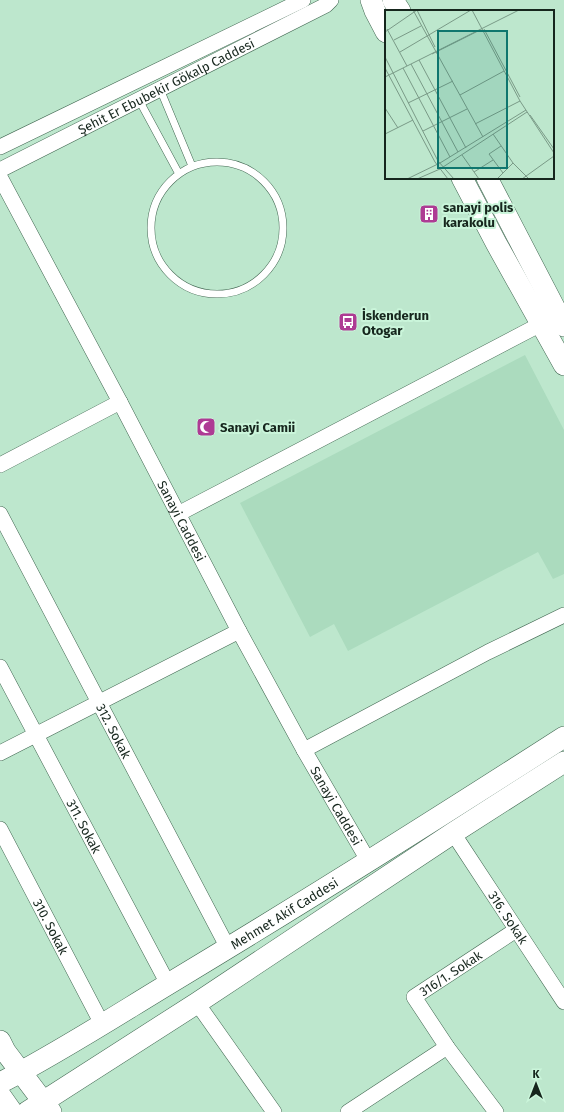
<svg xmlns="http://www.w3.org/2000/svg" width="564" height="1112" font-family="'Fira Sans',sans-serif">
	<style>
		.built { fill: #abdbbe }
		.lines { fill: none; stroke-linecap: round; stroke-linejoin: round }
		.lane-casing { stroke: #426852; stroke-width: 8 }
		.street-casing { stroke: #426852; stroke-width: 16 }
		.secondary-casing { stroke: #426852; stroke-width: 22 }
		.lane { stroke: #fff; stroke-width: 7 }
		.street { stroke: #fff; stroke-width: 15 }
		.secondary { stroke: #fff; stroke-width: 21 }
		.labels { text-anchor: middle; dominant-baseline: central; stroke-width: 4; stroke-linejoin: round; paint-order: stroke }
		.street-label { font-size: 13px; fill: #16261d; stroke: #caf5da }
		.poi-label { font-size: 13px; font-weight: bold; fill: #16261d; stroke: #caf5da; text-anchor: start }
		.inset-road { fill: none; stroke: #7a9a87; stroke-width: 1 }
		.view { fill: #0f766e; fill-opacity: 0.15; stroke: #0f766e; stroke-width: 2 }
		.inset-edge { fill: none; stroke: #16261d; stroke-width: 2 }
	</style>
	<rect width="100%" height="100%" fill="#bde7cd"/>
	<!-- built -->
	<path class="built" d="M525,355L564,430V574L553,579L538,552L348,651L334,624L310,637L240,503Z"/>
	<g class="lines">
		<!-- lane casing -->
		<g class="lane-casing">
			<path id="lane" d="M160,89L192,166
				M139,100L179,174
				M151 228a66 66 0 1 1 132 0a66 66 0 1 1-132 0Z"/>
		</g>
		<!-- street casing -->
		<g class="street-casing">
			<g id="street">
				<path d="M0,147L303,0"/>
				<path id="s1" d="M0,170L326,5L331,0"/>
				<path id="s2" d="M0,177L120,402L239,631L304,750L369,862"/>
				<path d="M0,465L120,402"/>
				<path id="s3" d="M0,514L228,948"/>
				<path d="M178,514L541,324"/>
				<path id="s4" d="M0,667L168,984"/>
				<path d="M304,750L488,652L564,615"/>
				<path d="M0,753L239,631"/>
				<path id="s5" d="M0,829L102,1024"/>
				<path id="s6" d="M453,833L564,1002"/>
				<path d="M197,1003L274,1112"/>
				<path d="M348,1112L447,1047"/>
				<path id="s7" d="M496,1112L447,1047L414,997L516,930"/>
			</g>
		</g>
		<!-- secondary casing -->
		<g class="secondary-casing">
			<g id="secondary">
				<path d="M371,0L375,11L386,32"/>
				<path d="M393,0L400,11"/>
				<path d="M462,178L496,243L564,365"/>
				<path d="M487,178L564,326"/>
				<path d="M0,1041L5,1051L51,1112"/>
				<path id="s8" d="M0,1083C60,1052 117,1015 175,980C306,901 435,820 564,737"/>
				<path d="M0,1095L12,1112"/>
				<path d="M27,1112L197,1003L453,833L564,762"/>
			</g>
		</g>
		<!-- lane -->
		<use href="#lane" class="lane"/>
		<!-- street -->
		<use href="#street" class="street"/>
		<!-- secondary -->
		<use href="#secondary" class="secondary"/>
	</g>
	<!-- icons -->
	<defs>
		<g id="building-square" transform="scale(1)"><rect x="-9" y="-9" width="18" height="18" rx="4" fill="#ae3b94" stroke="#caf5da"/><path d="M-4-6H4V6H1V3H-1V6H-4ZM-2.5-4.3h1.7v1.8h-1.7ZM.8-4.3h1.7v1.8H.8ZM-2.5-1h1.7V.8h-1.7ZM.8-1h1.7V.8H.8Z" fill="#fff"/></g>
		<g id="bus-square" transform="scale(1)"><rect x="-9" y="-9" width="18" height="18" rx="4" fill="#ae3b94" stroke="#caf5da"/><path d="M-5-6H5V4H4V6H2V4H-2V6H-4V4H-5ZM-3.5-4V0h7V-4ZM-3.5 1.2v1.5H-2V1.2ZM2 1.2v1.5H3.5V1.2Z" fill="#fff"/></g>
		<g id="mosque-square" transform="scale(1)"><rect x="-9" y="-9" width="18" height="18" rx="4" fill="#ae3b94" stroke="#caf5da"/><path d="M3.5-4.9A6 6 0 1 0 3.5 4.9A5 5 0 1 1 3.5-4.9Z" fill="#fff"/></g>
	</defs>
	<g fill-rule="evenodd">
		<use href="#building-square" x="429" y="214"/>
		<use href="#bus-square" x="348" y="322"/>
		<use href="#mosque-square" x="206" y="427"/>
	</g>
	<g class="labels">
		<!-- street labels -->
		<g class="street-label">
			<text stroke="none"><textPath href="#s1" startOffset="186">Şehit Er Ebubekir Gökalp Caddesi</textPath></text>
			<text stroke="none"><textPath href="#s2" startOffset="389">Sanayi Caddesi</textPath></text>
			<text stroke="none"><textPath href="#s3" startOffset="245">312. Sokak</textPath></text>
			<text stroke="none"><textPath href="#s2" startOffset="713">Sanayi Caddesi</textPath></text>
			<text stroke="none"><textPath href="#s4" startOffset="180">311. Sokak</textPath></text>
			<text stroke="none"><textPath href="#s8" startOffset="331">Mehmet Akif Caddesi</textPath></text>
			<text stroke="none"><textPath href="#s6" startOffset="101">316. Sokak</textPath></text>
			<text stroke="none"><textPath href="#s5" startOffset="110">310. Sokak</textPath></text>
			<text stroke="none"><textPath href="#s7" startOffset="185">316/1. Sokak</textPath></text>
		</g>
		<!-- poi labels -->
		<g class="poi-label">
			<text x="443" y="207">sanayi polis<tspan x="443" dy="15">karakolu</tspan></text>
			<text x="362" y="315">İskenderun<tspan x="362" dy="15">Otogar</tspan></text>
			<text x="220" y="427">Sanayi Camii</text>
		</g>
	</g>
	<!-- overview -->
	<g transform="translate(385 10)">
		<rect width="169" height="169" fill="#bde7cd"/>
		<path class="inset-road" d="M28,0L98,127M32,0L50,37M87,0L135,91L169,143M2,19L22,56M99,19L135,87M0,22L32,0M9,30L36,16M15,42L86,0M47,44L95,20M0,47L53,151L69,169M34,50L81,138M26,54L73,142M0,58L50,152L63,169M18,58L65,147M0,67L134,0M75,85L119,61M23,93L68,71M0,98L13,118M145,105L169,139M90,114L135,91M38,121L82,99M0,124L28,110M108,124L128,153L144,169M116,136L104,144L118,163M77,145L94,169M89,162L108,150M22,169L55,153L141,100M32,169L55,159L142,102M112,169L128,153M137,169L169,146"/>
		<path class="view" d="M53,21H122V158H53Z"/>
		<rect width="169" height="169" class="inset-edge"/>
	</g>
	<!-- north arrow -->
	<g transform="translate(536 1084)" stroke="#caf5da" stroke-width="3" paint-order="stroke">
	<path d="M0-3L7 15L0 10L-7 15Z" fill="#16261d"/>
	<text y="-6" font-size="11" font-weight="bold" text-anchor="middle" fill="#16261d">K</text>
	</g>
</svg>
